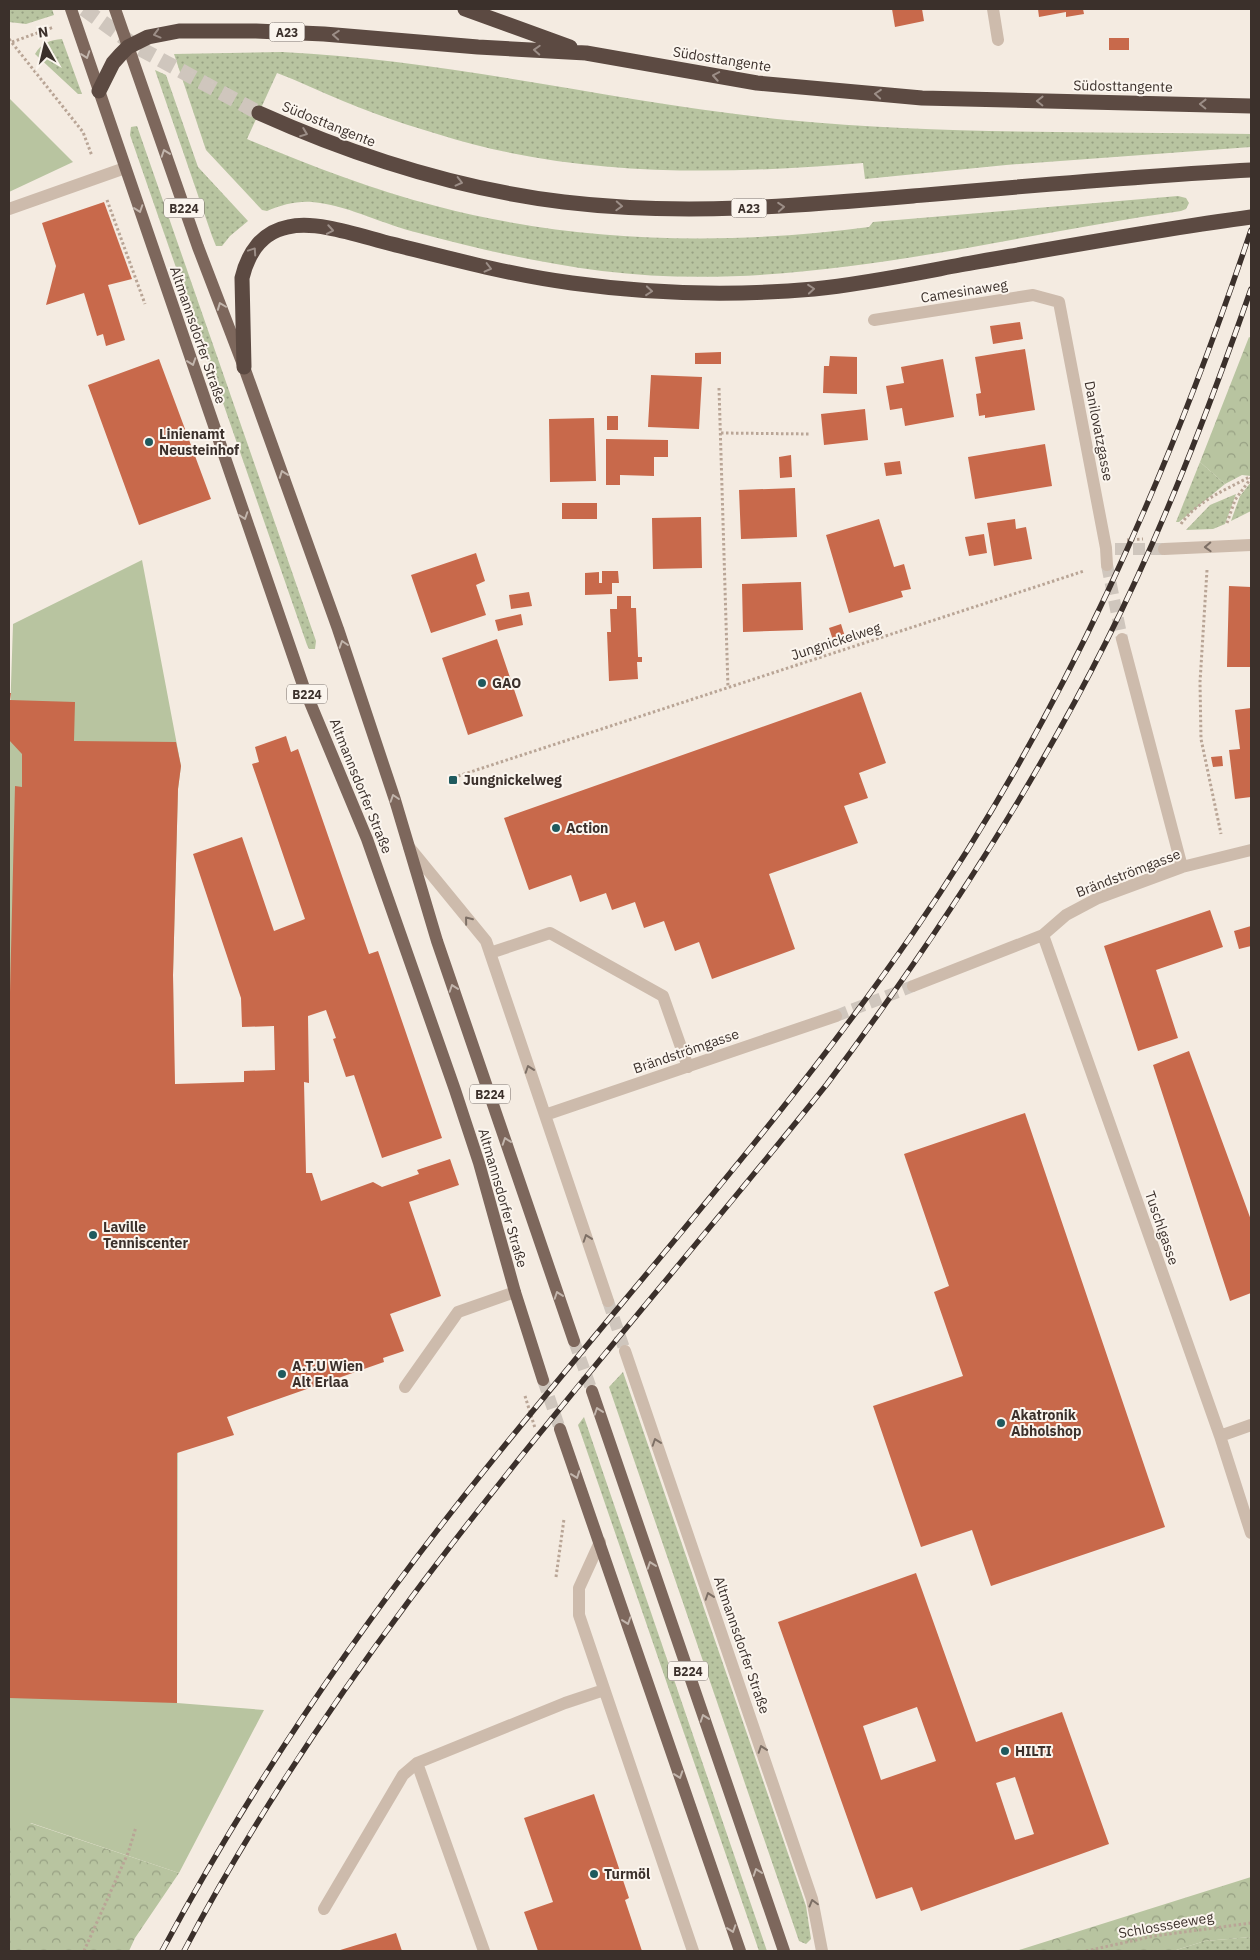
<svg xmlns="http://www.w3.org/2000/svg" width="1260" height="1960" font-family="'IBM Plex Sans',sans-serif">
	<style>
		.grass { fill: url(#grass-dots) }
		.forest { fill: url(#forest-crowns) }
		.green { fill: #b8c4a0 }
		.building { fill: #c8694b; fill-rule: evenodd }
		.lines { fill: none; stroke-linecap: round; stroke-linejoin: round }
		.minor-tunnel { stroke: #cfc6bd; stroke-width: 12; stroke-dasharray: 12 6; stroke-linecap: butt }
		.major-tunnel { stroke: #cfc6bd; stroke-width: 12; stroke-dasharray: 12 6; stroke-linecap: butt }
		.highway-tunnel { stroke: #cfc6bd; stroke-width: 15; stroke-dasharray: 15 8; stroke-linecap: butt }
		.path { stroke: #b9a596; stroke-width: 3; stroke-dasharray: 2.5 2.5; stroke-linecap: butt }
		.minor { stroke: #cdbbac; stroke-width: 12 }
		.major { stroke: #7d675c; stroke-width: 12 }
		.highway { stroke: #5c4a42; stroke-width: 15 }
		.rail-casing { stroke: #3b302b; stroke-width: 5.5 }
		.rail { stroke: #fbf5ee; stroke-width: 4; stroke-dasharray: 11; stroke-linecap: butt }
		.oneway { stroke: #9c8e87 }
		.oneway2 { stroke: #c2b5ac }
		.oneway3 { stroke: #7d6f65 }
		.poi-dot { fill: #1f5a5e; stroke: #fbf5ee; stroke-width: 2 }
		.labels { text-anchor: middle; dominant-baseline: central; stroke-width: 4; stroke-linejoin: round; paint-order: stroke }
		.shield { fill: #fbf5ee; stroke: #756b66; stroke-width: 1 }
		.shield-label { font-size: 12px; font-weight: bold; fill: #3b302b }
		.street-label { font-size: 14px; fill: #3b302b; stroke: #fbf5ee }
		.poi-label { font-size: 14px; font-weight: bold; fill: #3b302b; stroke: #fbf5ee; text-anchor: start }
	</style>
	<defs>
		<pattern id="grass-dots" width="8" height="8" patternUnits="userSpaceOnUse" patternTransform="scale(1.25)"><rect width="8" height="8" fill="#b8c4a0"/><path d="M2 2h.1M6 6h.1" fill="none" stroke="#97a083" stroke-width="1.8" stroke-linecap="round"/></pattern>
		<pattern id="forest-crowns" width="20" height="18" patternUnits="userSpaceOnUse" patternTransform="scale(1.25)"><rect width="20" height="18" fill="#b8c4a0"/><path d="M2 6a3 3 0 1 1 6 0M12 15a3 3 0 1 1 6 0" fill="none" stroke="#97a083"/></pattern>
	</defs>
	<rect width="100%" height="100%" fill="#f4ebe1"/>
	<!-- grass -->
	<path class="grass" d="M9,9H52L54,15L26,24L9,22Z
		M62,39L82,94H78L35,54C41,43 50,40 62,39Z
		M282,52C452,60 618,103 787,120C941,135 1096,131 1251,134V147L1006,165L865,179L863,163C733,174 599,177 472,144C428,132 384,118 343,101C321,92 299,81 277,73L247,139C309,165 371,189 436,206C576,243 726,246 869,227L873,222L1178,196L1186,198L1189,203L1186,209L1181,211C990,238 797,295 602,271C537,263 474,248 411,231C378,222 346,205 312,202C296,201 281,205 267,211L262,210L206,150L174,54Z
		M155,70L166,75L198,167L248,221L230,236L222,246H216L212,236Z
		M137,126L316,641L315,649H309L307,645L130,135L131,127Z
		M1200,462L1225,484L1179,522H1176Z
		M1251,482V511L1231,521L1240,496Z
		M1236,494L1225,524L1213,529L1186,530L1210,505Z
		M623,1372L806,1906L811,1939L806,1944L799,1941L609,1387Z
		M584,1417L767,1951H759L578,1425Z
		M1251,1937V1951H1173L1205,1941Z"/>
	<!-- forest -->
	<path class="forest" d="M1249,337L1251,338V476L1242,475L1225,484L1200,462Z
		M9,1823H30L179,1873L135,1938L129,1951H9Z
		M1251,1877V1937L1205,1941L1173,1951H1016Z"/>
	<!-- green -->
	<path class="green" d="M9,98L73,162L9,192Z
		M142,560L181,766L178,789L173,975L178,1386L177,1703L264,1710L179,1873L31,1823H9V747L13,624Z"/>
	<!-- building -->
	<path class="building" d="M892,9H922L924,21L895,27Z
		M1038,9H1083L1084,14L1066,17V12L1039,17Z
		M1109,38H1129V50H1109Z
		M104,202L132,279L108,285L125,340L106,346L103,334L97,336L84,293L46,305L56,266L42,223Z
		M1020,322L1023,339L993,344L990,326Z
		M1025,349L1035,410L985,418V415L979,416L976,394L981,393L975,357Z
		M721,352V364H695V353Z
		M830,356L857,357V394L823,393L824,366H829Z
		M159,359L211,499L139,525L88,385Z
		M943,359L954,417L905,426L902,408L890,410L886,386L904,383L901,367Z
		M651,375L702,377L699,429L648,427Z
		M865,409L868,440L824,445L821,414Z
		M607,416H618V430H607Z
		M594,418L596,481L550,482L549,419Z
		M606,439L668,440V457H654V476L620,475V485H606Z
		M1045,444L1052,486L975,499L968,457Z
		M791,455L792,477L780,478L779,457Z
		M900,461L902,474L886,476L884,463Z
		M795,488L797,537L741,539L739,490Z
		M562,503H597V519H562Z
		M701,517L702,568L653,569L652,518Z
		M879,519L894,567L904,564L911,589L901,591L903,597L849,613L826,535Z
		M1015,519L1016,529L1026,527L1032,559L994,566L987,523Z
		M984,534L987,553L969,556L965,537Z
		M476,553L485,581L476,585L486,615L431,633L411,575Z
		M602,571H618L619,583H612V594L585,595V573L599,572V583H602Z
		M801,582L803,630L743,632L742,584Z
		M1229,586L1251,587V667H1227Z
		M529,592L532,606L511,609L509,595Z
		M617,596H631V608H636L638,657H642V662H637L638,679L609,681L607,632H611L610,609H617Z
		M521,614L523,625L498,631L495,620Z
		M841,624L846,640L834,643L829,628Z
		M497,639L523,716L468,735L442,658Z
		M861,692L886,763L859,773L868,798L844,806L858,843L769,874L795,949L712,979L699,942L675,951L664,921L644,928L635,902L612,910L606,893L580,902L571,875L529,890L504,818Z
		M9,693H11L10,700L75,702L74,741L176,742L181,766L178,789L173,975L175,1084L244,1082V1071L275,1070L274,1026L242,1027L241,998L193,854L242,837L274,931L305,919L252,764L259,762L255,747L286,736L291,752L298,749L369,954L378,951L442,1138L382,1158L354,1075L346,1077L333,1039L336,1038L326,1010L308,1016L309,1083L304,1082L306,1173H312L321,1201L373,1182L382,1187L419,1174L417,1170L450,1159L459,1185L409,1202L441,1296L390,1314L404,1351L383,1358L384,1362L227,1417L234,1435L177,1453V1703L9,1698V1034L15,786L22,787V754L9,740Z
		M1251,708V797L1235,799L1229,750L1240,749L1235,710Z
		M1222,756L1223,766L1213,767L1211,757Z
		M1210,910L1223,947L1156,970L1178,1038L1138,1051L1104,946Z
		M1251,926V946L1239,949L1234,931Z
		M1189,1051L1251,1220V1293L1230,1301L1153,1065Z
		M1025,1113L1165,1527L991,1586L972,1530L921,1547L873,1406L963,1376L934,1292L949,1286L904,1154Z
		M916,1573L976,1742L1062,1712L1109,1844L921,1911L912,1887L876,1899L778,1622ZM917,1707L936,1761L881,1780L863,1726ZM1015,1777L1034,1834L1015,1840L996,1783Z
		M594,1794L629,1898L625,1900L642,1951H538L524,1912L553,1902L524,1818Z
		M396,1933L402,1951H337Z"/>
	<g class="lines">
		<!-- minor-tunnel -->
		<path class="minor-tunnel" d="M1115,549H1164
			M1107,565L1122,639
			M836,1016L913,986
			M608,1301L625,1351"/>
		<!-- major-tunnel -->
		<path class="major-tunnel" d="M574,1341L592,1391
			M543,1380L560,1429"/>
		<!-- highway-tunnel -->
		<path class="highway-tunnel" d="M84,9L137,47L259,113"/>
		<!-- path -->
		<path class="path" d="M9,39L83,132L92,156
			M12,42L54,27
			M107,200L145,304
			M719,388L728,688
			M721,433L811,434
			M1227,523L1235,500L1251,478
			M1181,524C1198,500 1226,490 1251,476
			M1127,540L1143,539
			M1207,570L1200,682L1201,739L1221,834
			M458,776L1084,571
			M525,1396L535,1428
			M556,1577L564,1519
			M84,1951L128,1853L136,1827
			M1086,1951L1154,1936L1251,1923"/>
		<!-- minor -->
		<path class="minor" d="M993,9L998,40
			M9,209L125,168
			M874,320L1033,295L1059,302L1106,548L1107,565
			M1164,549L1251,545
			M1122,639L1182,867
			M409,847L486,941L608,1301
			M1043,935L1220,1436L1251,1533
			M490,953L550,933L663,996L688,1067
			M913,986L1043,935L1066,915L1098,898L1182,867L1251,850
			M545,1115L836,1016
			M625,1351L812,1899L822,1951
			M405,1387L458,1312L515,1292
			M1220,1436L1251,1425
			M600,1542L579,1588V1615L693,1951
			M417,1763L484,1951
			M324,1909L403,1775L417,1763L565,1703L604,1690"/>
		<!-- major -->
		<path class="major" d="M71,9L304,688L367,839L455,1090L479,1163L515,1292L543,1380
			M115,9L198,247L244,367L338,629L395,800L437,941L574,1341
			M592,1391L784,1951
			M560,1429L740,1951"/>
		<!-- highway -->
		<path class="highway" d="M465,9L570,47
			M99,91L113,63L121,54L128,47L148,37L179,31H256L324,34L478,47L586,53L757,83L922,98L1251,106
			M259,113C357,157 458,189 564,202C681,216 797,206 913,196C1026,186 1138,176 1251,170
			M244,367L242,278C248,253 262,232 288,227C318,220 363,237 392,244C452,259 511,275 572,283C652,294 734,296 814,289C863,284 912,274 960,265C1057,248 1154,230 1251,217"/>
		<!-- rail casing -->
		<g class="rail-casing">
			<path id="rail" d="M162,1951C247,1793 346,1646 457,1505C608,1313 774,1134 913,933C1062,717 1168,478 1251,230
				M184,1951C352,1631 602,1365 827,1084C932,944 1027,799 1106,642C1163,529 1209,409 1251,289"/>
		</g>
		<!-- rail -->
		<use href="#rail" class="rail"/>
	</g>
	<!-- one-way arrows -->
	<defs><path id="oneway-chevron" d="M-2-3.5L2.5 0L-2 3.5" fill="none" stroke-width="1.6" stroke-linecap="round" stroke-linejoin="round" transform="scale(1.25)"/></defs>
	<g class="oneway">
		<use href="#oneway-chevron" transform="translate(157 34) rotate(165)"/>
		<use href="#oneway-chevron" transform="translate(336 35) rotate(-176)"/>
		<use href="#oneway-chevron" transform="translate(537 50) rotate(-177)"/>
		<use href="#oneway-chevron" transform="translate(716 76) rotate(-170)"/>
		<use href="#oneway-chevron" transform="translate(878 94) rotate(-175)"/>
		<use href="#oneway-chevron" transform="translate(1040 101) rotate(-179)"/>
		<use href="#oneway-chevron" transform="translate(1203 104) rotate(-179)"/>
		<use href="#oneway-chevron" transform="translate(304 133) rotate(21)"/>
		<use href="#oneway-chevron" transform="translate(459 182) rotate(14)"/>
		<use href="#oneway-chevron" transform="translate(619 206) rotate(3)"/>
		<use href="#oneway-chevron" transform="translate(781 207) rotate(-4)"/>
		<use href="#oneway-chevron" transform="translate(330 230) rotate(10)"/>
		<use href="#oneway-chevron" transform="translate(253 251) rotate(-56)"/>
		<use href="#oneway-chevron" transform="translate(488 268) rotate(14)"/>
		<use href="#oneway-chevron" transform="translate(811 289) rotate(-5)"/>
		<use href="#oneway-chevron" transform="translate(649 291) rotate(5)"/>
	</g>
	<g class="oneway2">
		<use href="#oneway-chevron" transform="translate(86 55) rotate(71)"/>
		<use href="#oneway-chevron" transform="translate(165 153) rotate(-109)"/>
		<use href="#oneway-chevron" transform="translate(139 209) rotate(71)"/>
		<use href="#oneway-chevron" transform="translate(221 306) rotate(-111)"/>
		<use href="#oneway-chevron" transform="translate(192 362) rotate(71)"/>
		<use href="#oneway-chevron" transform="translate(283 474) rotate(-110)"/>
		<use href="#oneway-chevron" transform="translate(244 516) rotate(71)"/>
		<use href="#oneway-chevron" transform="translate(343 644) rotate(-108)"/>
		<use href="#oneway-chevron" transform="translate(394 798) rotate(-108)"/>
		<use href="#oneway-chevron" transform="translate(453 988) rotate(-109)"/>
		<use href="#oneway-chevron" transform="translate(506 1141) rotate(-109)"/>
		<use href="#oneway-chevron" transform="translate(558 1295) rotate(-109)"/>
		<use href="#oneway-chevron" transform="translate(598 1411) rotate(-109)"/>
		<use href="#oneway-chevron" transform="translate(576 1475) rotate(70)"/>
		<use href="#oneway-chevron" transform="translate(651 1565) rotate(-109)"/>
		<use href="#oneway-chevron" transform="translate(627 1621) rotate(71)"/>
		<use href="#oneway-chevron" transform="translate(704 1718) rotate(-109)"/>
		<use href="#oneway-chevron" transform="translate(679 1775) rotate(71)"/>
		<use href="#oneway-chevron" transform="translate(757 1872) rotate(-109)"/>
		<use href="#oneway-chevron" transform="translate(732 1929) rotate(71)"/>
	</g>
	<g class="oneway3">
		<use href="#oneway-chevron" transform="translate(1208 547) rotate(178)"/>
		<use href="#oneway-chevron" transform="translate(468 920) rotate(-129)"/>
		<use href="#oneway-chevron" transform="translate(529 1069) rotate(-109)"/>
		<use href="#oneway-chevron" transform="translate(587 1238) rotate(-109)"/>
		<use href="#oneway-chevron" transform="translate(656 1442) rotate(-109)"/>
		<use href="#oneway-chevron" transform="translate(709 1596) rotate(-109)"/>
		<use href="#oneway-chevron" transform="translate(762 1749) rotate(-109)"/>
		<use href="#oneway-chevron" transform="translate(813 1903) rotate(-105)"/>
	</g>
	<!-- markers -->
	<g class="poi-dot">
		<circle cx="149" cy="442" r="5"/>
		<circle cx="482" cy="683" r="5"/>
		<rect x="448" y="775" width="10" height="10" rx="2.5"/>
		<circle cx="556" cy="828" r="5"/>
		<circle cx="93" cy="1235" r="5"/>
		<circle cx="282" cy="1374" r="5"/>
		<circle cx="1001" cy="1423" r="5"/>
		<circle cx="1005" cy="1751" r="5"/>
		<circle cx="594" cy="1874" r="5"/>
	</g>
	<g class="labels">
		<!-- shield labels -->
		<g class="shield">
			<rect x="269.5" y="22.5" width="35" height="19" rx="4"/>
			<rect x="164" y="198.5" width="40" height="19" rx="4"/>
			<rect x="731.5" y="198.5" width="35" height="19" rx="4"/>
			<rect x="287" y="684.5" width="40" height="19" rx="4"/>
			<rect x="470" y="1084.5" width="40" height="19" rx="4"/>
			<rect x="668" y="1661.5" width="40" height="19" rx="4"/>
		</g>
		<g class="shield-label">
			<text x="287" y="32">A23</text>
			<text x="184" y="208">B224</text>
			<text x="749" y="208">A23</text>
			<text x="307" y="694">B224</text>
			<text x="490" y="1094">B224</text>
			<text x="688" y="1671">B224</text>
		</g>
		<!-- street labels -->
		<g class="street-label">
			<text transform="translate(722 59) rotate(9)">Südosttangente</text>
			<text transform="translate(1123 86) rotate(1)">Südosttangente</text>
			<text transform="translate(329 124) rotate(22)">Südosttangente</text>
			<text transform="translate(964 291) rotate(-9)">Camesinaweg</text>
			<text transform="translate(198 335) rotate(71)">Altmannsdorfer Straße</text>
			<text transform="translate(1099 431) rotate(79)">Danilovatzgasse</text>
			<text transform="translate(836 641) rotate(-18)">Jungnickelweg</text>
			<text transform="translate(361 786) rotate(68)">Altmannsdorfer Straße</text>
			<text transform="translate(1128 873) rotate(-21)">Brändströmgasse</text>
			<text transform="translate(686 1051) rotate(-19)">Brändströmgasse</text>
			<text transform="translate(503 1198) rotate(74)">Altmannsdorfer Straße</text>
			<text transform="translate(1162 1228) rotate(71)">Tuschlgasse</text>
			<text transform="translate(742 1645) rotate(71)">Altmannsdorfer Straße</text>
			<text transform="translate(1166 1925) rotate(-10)">Schlossseeweg</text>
		</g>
		<!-- poi labels -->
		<g class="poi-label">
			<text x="159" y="434">Linienamt<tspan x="159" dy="16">Neusteinhof</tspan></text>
			<text x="492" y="683">GAO</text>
			<text x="463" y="780">Jungnickelweg</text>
			<text x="566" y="828">Action</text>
			<text x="103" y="1227">Laville<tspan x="103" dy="16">Tenniscenter</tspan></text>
			<text x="292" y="1366">A.T.U Wien<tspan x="292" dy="16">Alt Erlaa</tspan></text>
			<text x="1011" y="1415">Akatronik<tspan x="1011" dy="16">Abholshop</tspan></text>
			<text x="1015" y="1751">HILTI</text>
			<text x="604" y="1874">Turmöl</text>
		</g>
	</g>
	<!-- border -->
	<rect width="1260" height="1960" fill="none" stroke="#3b302b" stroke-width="20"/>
	<!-- north arrow -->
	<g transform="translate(45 45) rotate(352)" stroke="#fbf5ee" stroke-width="4" paint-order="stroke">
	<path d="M0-4L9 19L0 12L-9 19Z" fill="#3b302b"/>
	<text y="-8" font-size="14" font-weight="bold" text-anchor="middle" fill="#3b302b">N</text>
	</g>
</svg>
